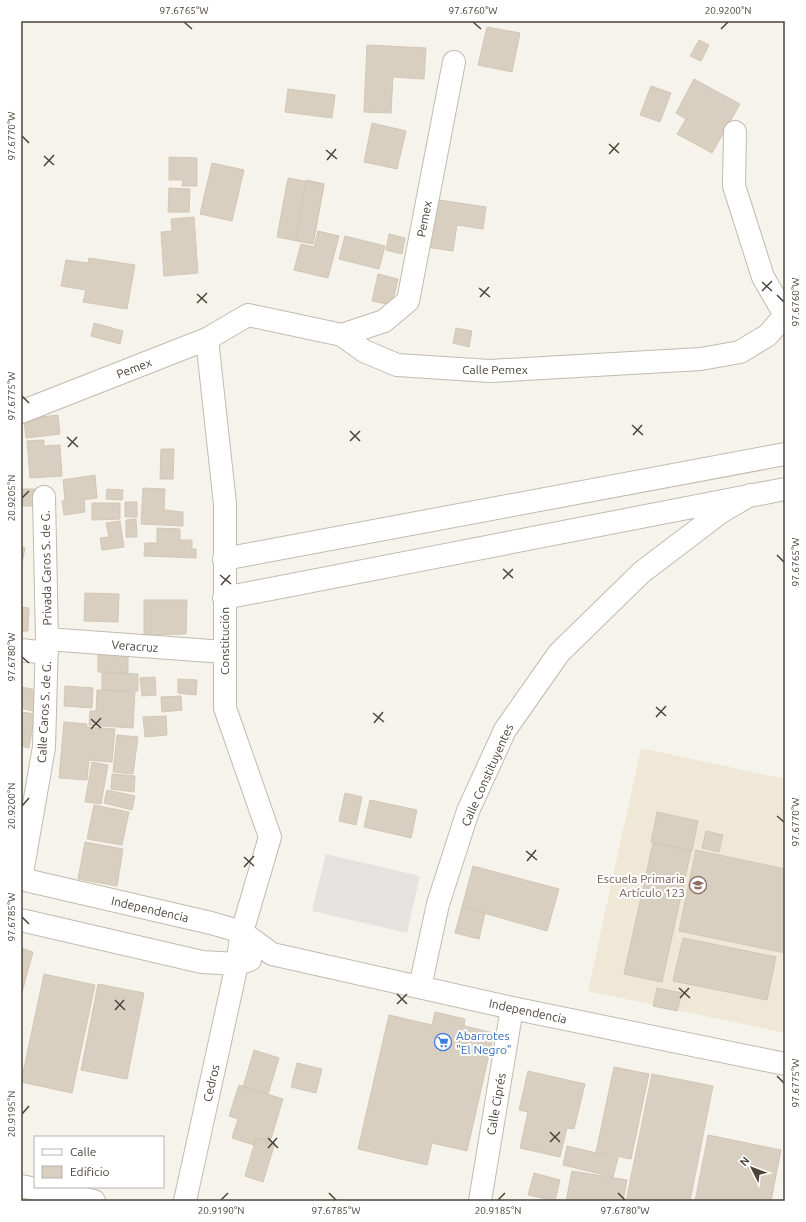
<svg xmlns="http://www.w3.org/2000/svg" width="806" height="1222" font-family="Ubuntu,sans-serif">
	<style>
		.education { fill: #efe8d6 }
		.parking { fill: #e5e3e0 }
		.building { fill: #d8cfc1; stroke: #d3c7b4 }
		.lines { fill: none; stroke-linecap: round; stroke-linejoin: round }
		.minor-casing { stroke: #c2bbae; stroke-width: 24 }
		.minor { stroke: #fff; stroke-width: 22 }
		.ticks { fill: none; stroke: #4b4439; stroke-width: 1.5 }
		.labels { text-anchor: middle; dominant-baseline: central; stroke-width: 4; stroke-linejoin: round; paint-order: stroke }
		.street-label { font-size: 12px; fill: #4b4439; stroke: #fff }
		.education-label { font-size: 12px; fill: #785e54; stroke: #fff; text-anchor: end }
		.shop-label { font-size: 12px; fill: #366cbe; stroke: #fff; text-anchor: start }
		.neatline { fill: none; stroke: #4b4439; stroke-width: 1.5 }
		.ticks-label { font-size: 10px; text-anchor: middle; fill: #4b4439 }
	</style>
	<rect width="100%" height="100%" fill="#f6f3ec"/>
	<!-- education -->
	<path class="education" d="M641,748L785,779V1033L588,991Z"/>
	<!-- parking -->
	<path class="parking" d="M326,854L420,876L407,933L312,911Z"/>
	<!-- building -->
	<path class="building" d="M487,27L520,33L512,72L478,65Z
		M699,40L709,45L701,61L690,56Z
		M367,45L426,48L424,79L393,77L391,113L364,112Z
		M694,79L740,104L712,153L677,134L686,119L676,113Z
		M651,86L671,93L660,122L640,115Z
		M288,89L335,95L332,118L285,112Z
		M372,123L406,131L397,169L364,162Z
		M169,157L197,158V186H182L183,180H169Z
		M212,163L244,170L232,221L200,214Z
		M288,178L324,185L313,244L277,237Z
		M306,180L324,184L313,243L296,240Z
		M169,188L190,189L189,212H168Z
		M432,199L486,207L483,229L457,225L453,251L425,247Z
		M194,217L198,273L164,276L161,232L172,231L171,219Z
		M318,231L339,236L328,278L294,270L301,244L314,247Z
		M389,234L405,238L402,254L386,250Z
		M345,236L385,246L379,269L339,259Z
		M89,258L135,265L127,309L83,302L86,290L61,286L66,260L88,263Z
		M378,274L398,279L392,305L372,301Z
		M94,323L123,331L120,344L91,336Z
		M456,328L472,331L469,347L453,343Z
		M58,415L60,434L26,438L24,419Z
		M44,440V446L60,445L62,476L30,478L27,441Z
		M161,449H174L173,479H160Z
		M95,475L97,498L84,500L85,512L64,515L62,501H65L63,480Z
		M143,488L165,489L164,510L183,512V526L141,524Z
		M21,489H35V506H21Z
		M107,489L123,490L122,500L106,499Z
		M125,502H137V517H125Z
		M92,503H120V519L92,520Z
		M136,519L137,537H126V520Z
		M120,521L124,547L102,550L100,538L109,537L106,523Z
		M157,528L180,529V540H192V549H196V558L144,556L145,543H157Z
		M21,547L25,548L21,568Z
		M85,593L119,594L118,622L84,621Z
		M144,600H187L186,634L144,635Z
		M21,607L29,608L28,631H21Z
		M98,653H128V673L98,672Z
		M102,673L138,674V691L102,690Z
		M155,677L156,695L142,696L140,678Z
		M178,679L197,680L196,695L178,693Z
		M65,686L93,688L92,708L64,706Z
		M21,687L37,690L33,711L21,708Z
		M97,690L135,692L133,728L89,725L90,711H96Z
		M181,696L182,710L162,712L161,697Z
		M21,712L35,714L29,748L21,746Z
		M166,716L167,735L145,737L143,717Z
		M64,722L87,724L86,727L115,729L112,762L89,760L87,780L59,778Z
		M117,735L138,737L133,774L113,772Z
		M92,762L108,765L101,804L85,802Z
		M112,774L135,776L134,792L111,789Z
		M107,790L135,796L132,810L104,803Z
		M345,793L362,797L356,825L339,821Z
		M370,800L417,810L411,838L364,827Z
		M94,805L129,812L122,845L87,839Z
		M657,812L698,821L692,851L651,842Z
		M706,831L723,835L719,852L702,848Z
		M85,842L123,849L117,886L78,879Z
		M653,843L691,851L662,982L624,974Z
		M696,850L785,869V953L679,931Z
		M473,866L559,889L547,931L462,907Z
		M462,907L485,913L479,939L455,933Z
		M683,938L776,957L767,1000L673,981Z
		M21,948L33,952L21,996Z
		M44,974L95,985L72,1093L21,1082Z
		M98,984L144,993L127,1079L81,1070Z
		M657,988L682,993L677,1011L653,1006Z
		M435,1012L465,1019L464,1026L494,1033L467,1151L432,1143L427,1165L358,1149L389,1015L432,1025Z
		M254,1050L279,1058L268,1094L243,1087Z
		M297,1063L322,1069L316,1093L291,1087Z
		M614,1067L649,1074L631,1159L596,1152Z
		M528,1071L585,1084L574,1129L567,1128L560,1157L520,1148L528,1112L519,1110Z
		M652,1074L713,1086L690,1201H626Z
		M239,1085L283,1099L270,1142L256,1138L254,1145L232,1138L238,1119L229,1116Z
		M708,1135L781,1150L771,1201H695Z
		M256,1138L275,1143L263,1182L245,1176Z
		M567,1146L618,1158L613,1177L563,1165Z
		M572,1171L627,1180L623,1201H566Z
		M534,1173L560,1180L555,1201L528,1195Z"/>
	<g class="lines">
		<!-- minor casing -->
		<g class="minor-casing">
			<path id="minor" d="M735,132L734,186L763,277L785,315
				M342,335L384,321L408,301L454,62
				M21,412L207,339L248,315L342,335L364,351L397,365L490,371L701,359L740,352L768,335L785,315
				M224,559L785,454
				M224,598L785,489
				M47,639L224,652
				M21,650L47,653
				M21,879L211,923L242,932L272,954L512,1008L785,1064
				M21,879L44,747L47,639L44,497
				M21,920L202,962L237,964L250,960
				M420,987L438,904L468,811L505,730L559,653L642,572L721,512L750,495
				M21,1186L94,1201
				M185,1201L237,964L242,932L270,837L225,708V504L207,339
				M480,1201L512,1008"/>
		</g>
		<!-- minor -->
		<use href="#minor" class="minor"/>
	</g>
	<!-- ticks -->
	<path class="ticks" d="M184,22L192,29M473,22L481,29M721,29L728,22M22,136L29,143M609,144L619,153M326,150L337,159M609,154L619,143M44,156L54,165M327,160L336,149M44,166L54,155M762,282L772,291M479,288L490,297M762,291L772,281M197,294L207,303M777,295L784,302M480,297L489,287M197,303L207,293M22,396L29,403M632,425L643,435M350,431L360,441M633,435L642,425M67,437L78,447M350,441L360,431M68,447L77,437M22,498L29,491M777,555L784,562M503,569L513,578M220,575L231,584M503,579L513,569M221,585L230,575M22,657L29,663M656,707L666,716M373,713L384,722M656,717L666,706M91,719L101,728M374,723L383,712M91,729L101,718M22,806L29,798M777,816L784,822M526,851L537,860M244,857L254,866M527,861L536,850M244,867L254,856M22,917L29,924M679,988L690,998M397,994L407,1004M680,998L689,988M115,1000L125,1010M397,1004L407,994M115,1010L124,1000M777,1076L784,1083M22,1114L29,1106M550,1132L560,1142M268,1138L278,1148M550,1142L560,1132M268,1148L277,1138M329,1193L336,1200M618,1193L625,1200M221,1200L228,1193M498,1200L505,1193"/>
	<!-- icons -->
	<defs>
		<g id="school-ring" transform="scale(0.9)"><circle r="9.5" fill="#fff" stroke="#8d6e63" stroke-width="1.5"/><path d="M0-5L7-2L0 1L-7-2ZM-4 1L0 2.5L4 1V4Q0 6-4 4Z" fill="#8d6e63"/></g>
		<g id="supermarket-ring" transform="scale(0.9)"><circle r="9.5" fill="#fff" stroke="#3f7fe0" stroke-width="1.5"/><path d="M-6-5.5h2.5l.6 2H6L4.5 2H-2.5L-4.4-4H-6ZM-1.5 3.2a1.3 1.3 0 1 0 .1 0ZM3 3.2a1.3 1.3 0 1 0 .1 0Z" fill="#3f7fe0"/></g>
	</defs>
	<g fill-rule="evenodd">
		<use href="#school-ring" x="698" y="885"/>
		<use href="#supermarket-ring" x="443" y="1042"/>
	</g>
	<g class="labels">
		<!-- street labels -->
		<g class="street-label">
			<text transform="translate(424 219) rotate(-79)">Pemex</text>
			<text transform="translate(134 368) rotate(-21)">Pemex</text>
			<text x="495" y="369">Calle Pemex</text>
			<text transform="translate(46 568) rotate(-91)">Privada Caros S. de G.</text>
			<text transform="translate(224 641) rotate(-90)">Constitución</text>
			<text transform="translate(135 646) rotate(4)">Veracruz</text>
			<text transform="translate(44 712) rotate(-87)">Calle Caros S. de G.</text>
			<text transform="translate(487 775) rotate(-66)">Calle Constituyentes</text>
			<text transform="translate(150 909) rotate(13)">Independencia</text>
			<text transform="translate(528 1011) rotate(12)">Independencia</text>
			<text transform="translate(211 1083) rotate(-77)">Cedros</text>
			<text transform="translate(496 1104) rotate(-80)">Calle Ciprés</text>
		</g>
		<!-- education labels -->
		<g class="education-label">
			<text x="685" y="878">Escuela Primaria<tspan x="685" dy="14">Artículo 123</tspan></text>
		</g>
		<!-- shop labels -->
		<g class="shop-label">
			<text x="456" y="1035">Abarrotes<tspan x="456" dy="14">"El Negro"</tspan></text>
		</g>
	</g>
	<!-- border -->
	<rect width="806" height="1222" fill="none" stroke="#ffffff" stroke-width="44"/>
	<!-- legend -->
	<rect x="34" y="1136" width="130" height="52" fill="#ffffff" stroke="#b7b4b0"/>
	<rect x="42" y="1149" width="20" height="6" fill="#ffffff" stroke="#b7b4b0"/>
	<text x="70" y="1156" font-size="12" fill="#4b4439">Calle</text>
	<rect x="42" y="1166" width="20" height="12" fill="#d8cfc1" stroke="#b7b4b0"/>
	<text x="70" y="1176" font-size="12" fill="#4b4439">Edificio</text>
	<!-- north arrow -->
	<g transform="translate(752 1168) rotate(312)" stroke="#ffffff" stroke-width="3" paint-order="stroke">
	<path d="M0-3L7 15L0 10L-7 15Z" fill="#4b4439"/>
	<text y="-6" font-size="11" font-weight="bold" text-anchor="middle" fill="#4b4439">N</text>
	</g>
	<rect x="22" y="22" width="762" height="1178" class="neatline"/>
	<g class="ticks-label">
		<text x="184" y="14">97.6765°W</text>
		<text x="473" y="14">97.6760°W</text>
		<text x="728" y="14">20.9200°N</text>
		<text transform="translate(11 136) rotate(-90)" y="4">97.6770°W</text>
		<text transform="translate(795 302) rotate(-90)" y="4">97.6760°W</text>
		<text transform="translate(11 396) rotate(-90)" y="4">97.6775°W</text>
		<text transform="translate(11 498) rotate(-90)" y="4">20.9205°N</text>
		<text transform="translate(795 562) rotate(-90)" y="4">97.6765°W</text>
		<text transform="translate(11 657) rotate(-90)" y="4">97.6780°W</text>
		<text transform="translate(11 806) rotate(-90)" y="4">20.9200°N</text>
		<text transform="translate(795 822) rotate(-90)" y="4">97.6770°W</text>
		<text transform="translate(11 917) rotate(-90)" y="4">97.6785°W</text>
		<text transform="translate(795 1083) rotate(-90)" y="4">97.6775°W</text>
		<text transform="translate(11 1114) rotate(-90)" y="4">20.9195°N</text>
		<text x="221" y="1214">20.9190°N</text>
		<text x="336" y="1214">97.6785°W</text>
		<text x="498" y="1214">20.9185°N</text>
		<text x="625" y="1214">97.6780°W</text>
	</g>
</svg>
